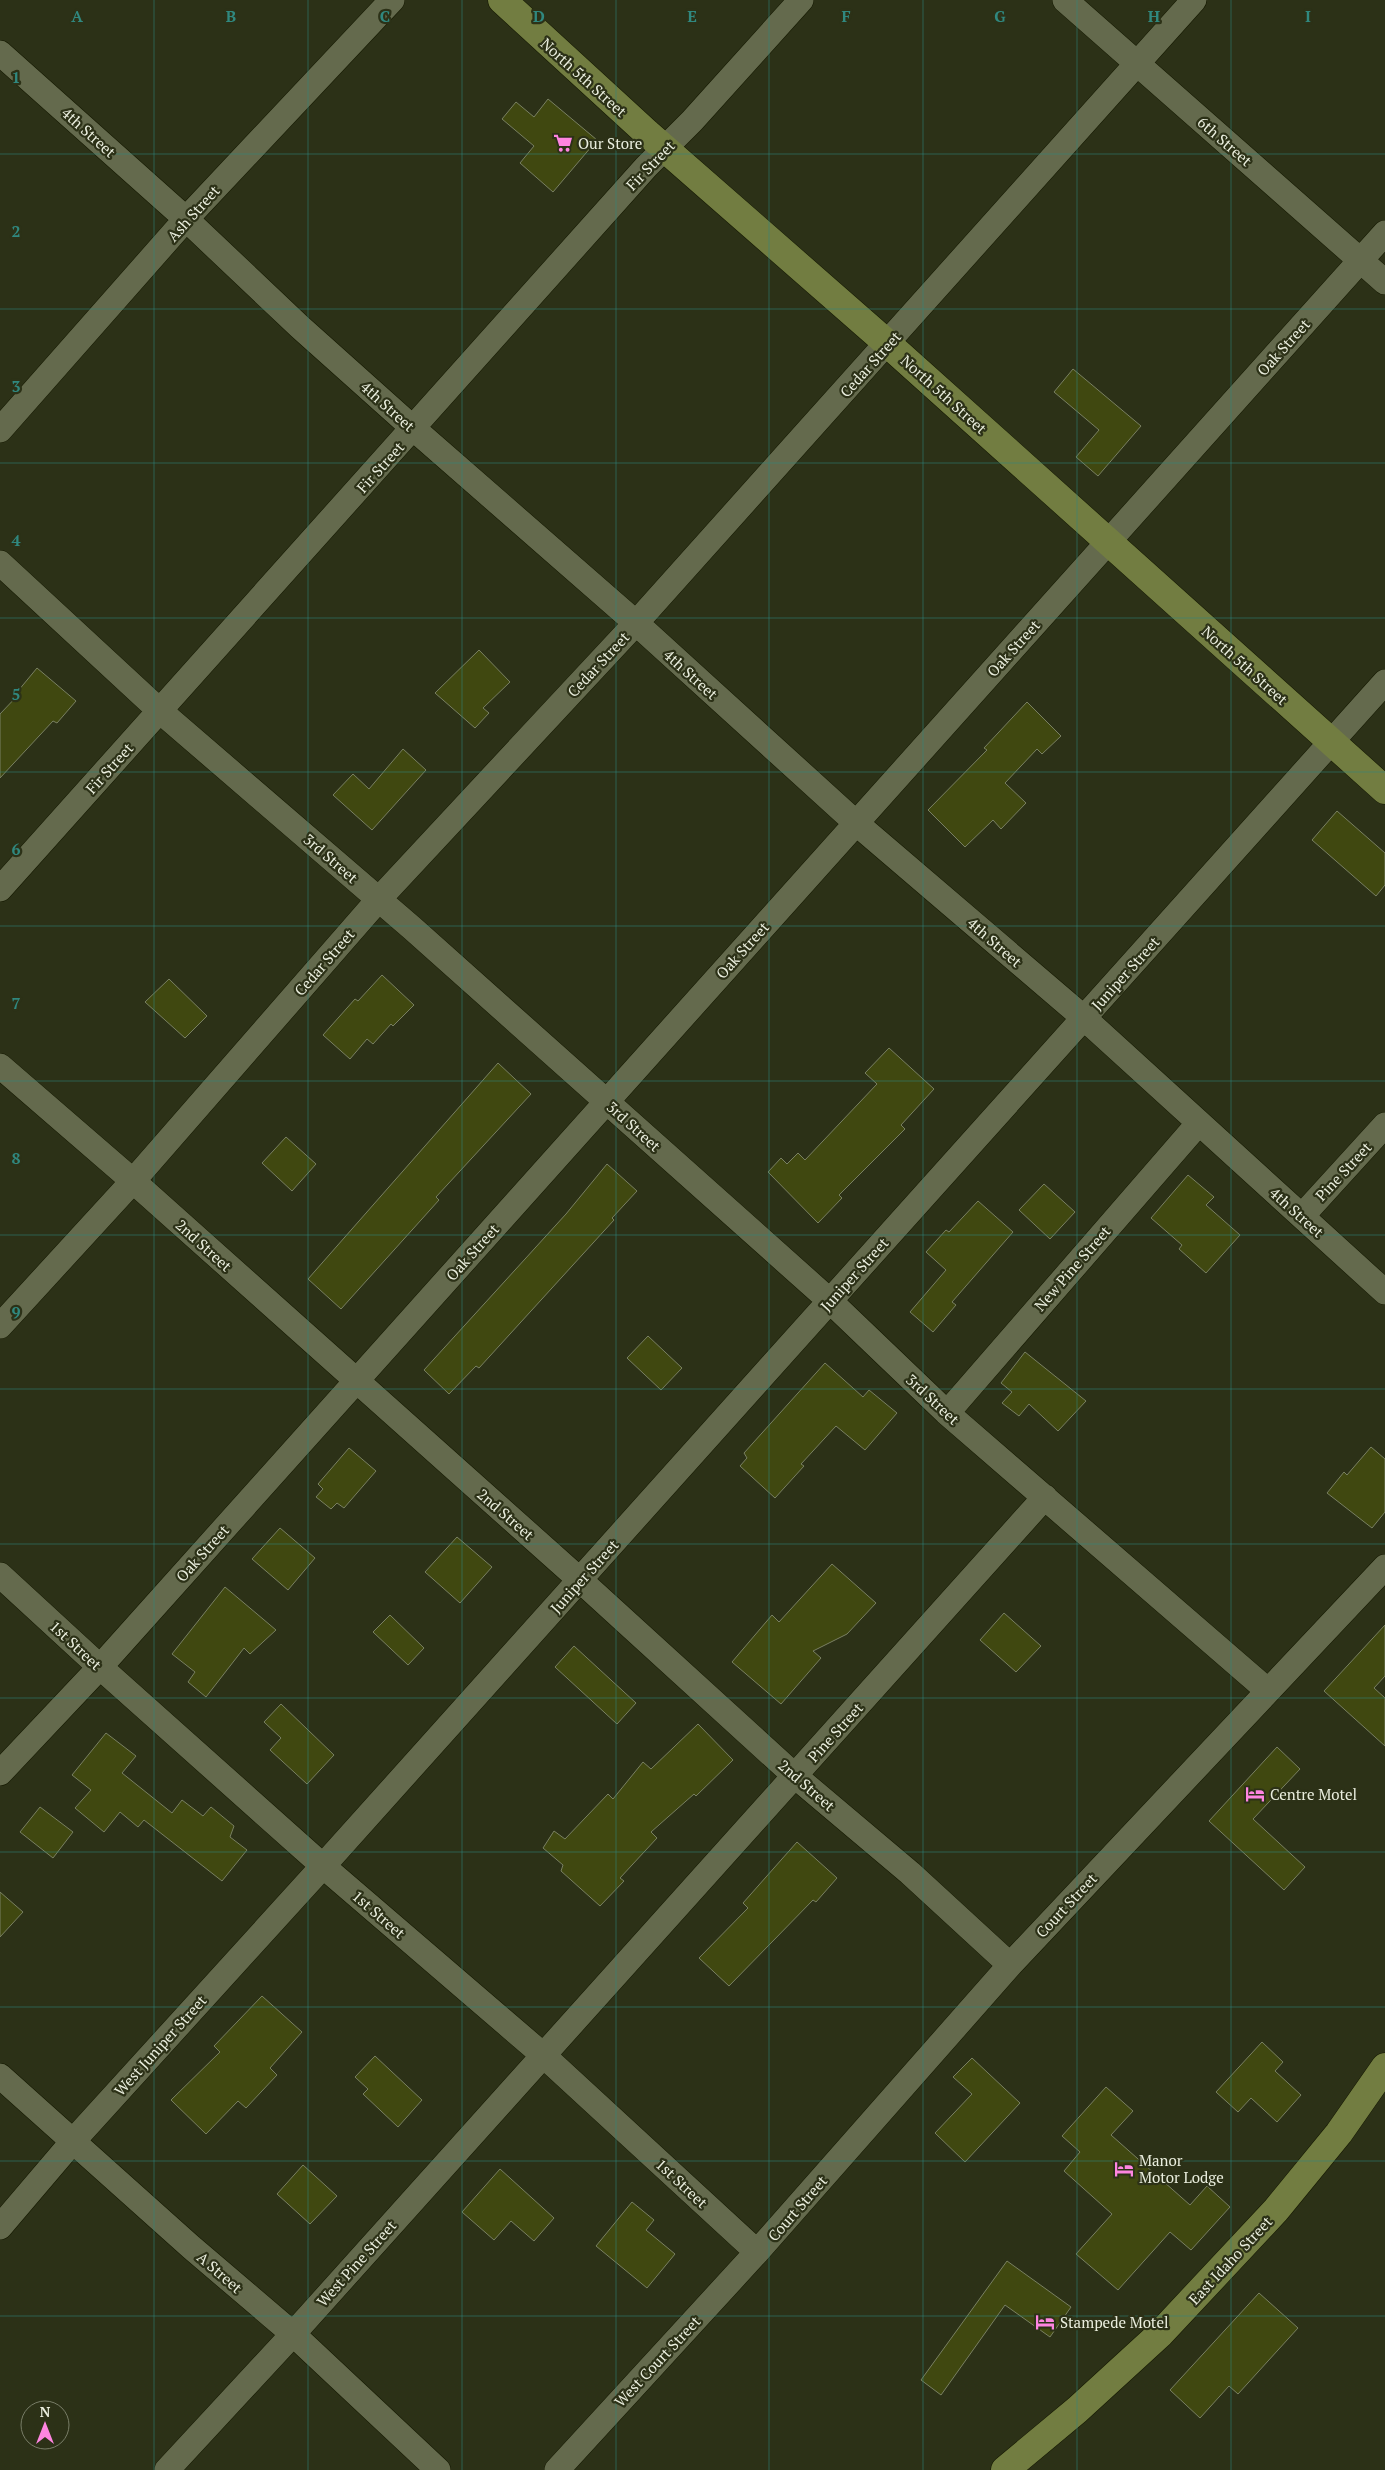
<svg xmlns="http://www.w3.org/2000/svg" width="1385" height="2470" font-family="'PT Serif',serif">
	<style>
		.building { fill: #404810; stroke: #798062 }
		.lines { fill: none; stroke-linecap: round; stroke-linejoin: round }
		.minor-casing { stroke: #151901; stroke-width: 26 }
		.major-casing { stroke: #151901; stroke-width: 29 }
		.minor { stroke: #646a4d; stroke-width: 25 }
		.major { stroke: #727d41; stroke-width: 28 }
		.grid { fill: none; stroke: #30887f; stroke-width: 1; stroke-opacity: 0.55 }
		.labels { text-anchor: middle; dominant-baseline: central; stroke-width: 4.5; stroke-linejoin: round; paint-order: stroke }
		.street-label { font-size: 15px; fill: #eaeede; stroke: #2c3117 }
		.poi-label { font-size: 15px; fill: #eaeede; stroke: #2c3117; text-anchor: start }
		.grid-label { font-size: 16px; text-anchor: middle; font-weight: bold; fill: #30887f; stroke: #2c3117; stroke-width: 4.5; stroke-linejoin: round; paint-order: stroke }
	</style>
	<rect width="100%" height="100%" fill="#2c3117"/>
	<!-- building -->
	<path class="building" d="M548,99L597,140L553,192L520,163L534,146L502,119L516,102L534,117Z
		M1073,369L1141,426L1098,476L1076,457L1099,430L1054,392Z
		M479,650L510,682L483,708L489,713L475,728L435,693Z
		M37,668L76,701L57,723L53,721L0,778V714L20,693L18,691Z
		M1027,702L1061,736L1042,754L1037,749L1005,783L1026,803L1001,829L993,820L965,847L928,810L987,750L984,748Z
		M403,749L426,770L372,830L333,795L353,774L369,789Z
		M1337,811L1385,853V885L1376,896L1312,840Z
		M382,975L414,1005L393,1026L391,1024L373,1044L367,1039L350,1059L323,1035L355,999L358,1001Z
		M169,979L207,1016L185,1038L145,1002Z
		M889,1048L934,1089L901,1125L905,1129L839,1195L842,1198L818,1223L768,1172L781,1158L787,1164L798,1153L805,1160L877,1084L865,1073Z
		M498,1063L531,1094L436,1197L439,1200L341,1309L308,1279Z
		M286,1137L316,1164L292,1191L262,1163Z
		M607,1164L637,1191L612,1218L614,1220L479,1368L476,1366L449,1394L424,1370L566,1214Z
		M1188,1175L1214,1197L1206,1205L1240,1235L1206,1273L1179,1249L1182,1245L1151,1218Z
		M1044,1184L1075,1212L1050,1239L1019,1210Z
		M978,1201L1013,1232L952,1302L956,1305L933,1332L910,1312L946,1270L926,1252L946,1230L949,1232Z
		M648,1336L682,1368L661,1390L627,1358Z
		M1025,1352L1086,1401L1058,1431L1029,1404L1019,1416L1002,1403L1012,1392L1001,1383Z
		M825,1363L863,1397L869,1390L897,1413L865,1450L836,1426L801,1464L804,1466L775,1498L740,1466L747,1458L744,1453Z
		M1371,1447L1385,1459V1512L1372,1528L1327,1493L1344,1472L1347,1475Z
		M349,1448L376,1471L344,1508L337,1503L331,1509L316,1497L323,1489L318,1484Z
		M280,1528L315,1558L288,1590L252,1559Z
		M457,1537L492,1567L460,1603L425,1572Z
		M832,1564L876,1603L847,1634L813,1651L821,1658L781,1704L732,1662L772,1615L779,1622Z
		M225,1587L276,1630L250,1654L244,1648L206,1697L188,1682L195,1672L172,1654Z
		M1004,1613L1041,1646L1016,1672L980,1640Z
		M390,1615L424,1648L408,1665L373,1632Z
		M1385,1625V1676L1374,1688L1385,1698V1746L1324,1691Z
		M574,1646L636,1703L617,1724L555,1667Z
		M281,1704L334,1755L307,1784L270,1750L281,1738L264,1722Z
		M698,1724L733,1760L696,1796L694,1794L651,1832L657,1838L620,1878L624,1881L600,1906L561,1871L563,1865L543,1848L554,1831L565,1839L608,1794L613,1799L643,1762L651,1769Z
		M106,1733L136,1756L122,1773L172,1813L182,1800L203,1816L211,1807L234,1826L230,1837L247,1850L222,1881L144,1820L138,1827L120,1812L104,1832L75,1808L91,1790L72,1775Z
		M1277,1747L1300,1769L1253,1819L1305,1867L1284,1890L1209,1821Z
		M40,1807L73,1832L53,1858L20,1832Z
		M797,1842L837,1878L816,1902L813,1900L729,1986L699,1958L748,1908L743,1903Z
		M0,1892L23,1912L0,1937Z
		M262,1996L302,2032L270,2068L277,2075L246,2108L238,2101L206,2134L171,2100L220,2052L214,2046Z
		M1262,2042L1283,2062L1275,2071L1301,2095L1277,2122L1251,2098L1238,2112L1216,2092Z
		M375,2056L422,2100L398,2127L363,2094L368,2089L355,2077Z
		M972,2058L1020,2103L965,2162L935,2133L972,2094L953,2077Z
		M1106,2087L1133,2111L1111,2135L1190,2205L1207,2186L1230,2207L1191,2250L1170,2232L1118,2290L1076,2254L1112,2214L1064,2171L1080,2152L1062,2136Z
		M303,2165L337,2196L310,2224L277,2194Z
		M500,2169L554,2218L534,2241L511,2221L494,2240L462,2212Z
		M632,2202L654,2220L646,2230L675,2254L647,2288L596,2246Z
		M1007,2261L1071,2307L1050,2337L1005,2305L941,2395L921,2380Z
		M1259,2293L1298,2328L1238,2394L1229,2386L1200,2418L1170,2390Z"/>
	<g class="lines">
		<!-- minor casing -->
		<g class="minor-casing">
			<path id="minor" d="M1065,0L1385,282
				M0,53L186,219L300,327L414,429L636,623L856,823L1084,1018L1385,1292
				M0,430L186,219L392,0
				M0,563L160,711L412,928L830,1301L947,1413L1267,1690
				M0,889L646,167L692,121L801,0
				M0,1066L133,1181L580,1580L795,1776L910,1873L1010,1965
				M1302,1216L1385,1125
				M0,1326L133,1181L379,899L636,623L1194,0
				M947,1413L1198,1124
				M0,1575L100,1667L323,1866L543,2055L757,2252
				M0,1773L100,1667L1385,233
				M0,2076L191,2247L293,2334L438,2470
				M0,2227L74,2140L323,1866L1385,682
				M167,2470L293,2334L1045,1497
				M557,2470L757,2252L1010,1965L1385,1567"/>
		</g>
		<!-- major casing -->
		<g class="major-casing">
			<path id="major" d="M502,0L647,133L888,344L1385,790
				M1005,2470L1077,2410L1160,2334L1276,2210L1339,2133L1385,2067"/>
		</g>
		<!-- minor -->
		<use href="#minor" class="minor"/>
		<!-- major -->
		<use href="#major" class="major"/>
	</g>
	<!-- grid -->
	<path class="grid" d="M154,0V2470M308,0V2470M462,0V2470M616,0V2470M769,0V2470M923,0V2470M1077,0V2470M1231,0V2470M0,154H1385M0,309H1385M0,463H1385M0,618H1385M0,772H1385M0,926H1385M0,1081H1385M0,1235H1385M0,1389H1385M0,1544H1385M0,1698H1385M0,1852H1385M0,2007H1385M0,2161H1385M0,2316H1385"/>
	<!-- icons -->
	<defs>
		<g id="supermarket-bare" transform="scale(1.5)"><path d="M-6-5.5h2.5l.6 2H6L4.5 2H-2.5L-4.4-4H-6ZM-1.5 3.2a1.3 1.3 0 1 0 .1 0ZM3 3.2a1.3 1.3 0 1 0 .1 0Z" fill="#fe85e0" stroke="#2c3117" stroke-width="2.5" paint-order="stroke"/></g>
		<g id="hotel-bare" transform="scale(1.5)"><path d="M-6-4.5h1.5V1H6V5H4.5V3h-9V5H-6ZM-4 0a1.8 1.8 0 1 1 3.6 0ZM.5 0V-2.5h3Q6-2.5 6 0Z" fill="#fe85e0" stroke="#2c3117" stroke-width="2.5" paint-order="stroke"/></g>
	</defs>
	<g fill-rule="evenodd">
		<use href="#supermarket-bare" x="563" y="143"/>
		<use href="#hotel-bare" x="1255" y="1794"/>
		<use href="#hotel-bare" x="1124" y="2169"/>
		<use href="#hotel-bare" x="1045" y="2322"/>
	</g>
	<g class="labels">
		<!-- street labels -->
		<g class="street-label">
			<text transform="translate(584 77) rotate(42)">North 5th Street</text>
			<text transform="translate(89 132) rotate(42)">4th Street</text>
			<text transform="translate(1225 141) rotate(41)">6th Street</text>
			<text transform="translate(650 165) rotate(-46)">Fir Street</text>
			<text transform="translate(193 213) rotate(-48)">Ash Street</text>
			<text transform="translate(1283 347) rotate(-48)">Oak Street</text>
			<text transform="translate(870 364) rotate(-48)">Cedar Street</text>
			<text transform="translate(944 394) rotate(42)">North 5th Street</text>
			<text transform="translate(388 406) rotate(42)">4th Street</text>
			<text transform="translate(380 467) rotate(-48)">Fir Street</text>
			<text transform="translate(1013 648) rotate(-48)">Oak Street</text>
			<text transform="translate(598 664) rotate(-47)">Cedar Street</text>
			<text transform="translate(1245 665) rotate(42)">North 5th Street</text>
			<text transform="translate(691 674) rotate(42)">4th Street</text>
			<text transform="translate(109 768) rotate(-48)">Fir Street</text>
			<text transform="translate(331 858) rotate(41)">3rd Street</text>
			<text transform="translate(995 942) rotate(41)">4th Street</text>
			<text transform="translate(742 950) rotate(-48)">Oak Street</text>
			<text transform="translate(324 962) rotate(-49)">Cedar Street</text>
			<text transform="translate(1125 973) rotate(-48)">Juniper Street</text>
			<text transform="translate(634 1126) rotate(42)">3rd Street</text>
			<text transform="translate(1343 1171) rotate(-47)">Pine Street</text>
			<text transform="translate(1297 1212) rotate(42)">4th Street</text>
			<text transform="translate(204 1245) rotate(42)">2nd Street</text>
			<text transform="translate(472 1252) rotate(-48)">Oak Street</text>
			<text transform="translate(1072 1268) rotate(-49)">New Pine Street</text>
			<text transform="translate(854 1274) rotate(-48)">Juniper Street</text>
			<text transform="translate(933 1399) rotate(43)">3rd Street</text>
			<text transform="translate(506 1514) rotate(41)">2nd Street</text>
			<text transform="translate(202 1553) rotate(-48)">Oak Street</text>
			<text transform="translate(584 1576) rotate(-48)">Juniper Street</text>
			<text transform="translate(76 1645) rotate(43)">1st Street</text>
			<text transform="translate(835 1732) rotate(-48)">Pine Street</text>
			<text transform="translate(807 1785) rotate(41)">2nd Street</text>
			<text transform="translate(1066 1905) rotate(-47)">Court Street</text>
			<text transform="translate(379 1914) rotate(41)">1st Street</text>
			<text transform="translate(160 2045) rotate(-48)">West Juniper Street</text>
			<text transform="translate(682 2183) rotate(43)">1st Street</text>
			<text transform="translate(797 2208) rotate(-49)">Court Street</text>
			<text transform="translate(1230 2260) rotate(-47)">East Idaho Street</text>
			<text transform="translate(356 2263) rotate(-48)">West Pine Street</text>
			<text transform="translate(220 2272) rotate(41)">A Street</text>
			<text transform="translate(657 2361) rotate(-47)">West Court Street</text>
		</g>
		<!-- poi labels -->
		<g class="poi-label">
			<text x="578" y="143">Our Store</text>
			<text x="1270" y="1794">Centre Motel</text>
			<text x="1139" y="2160">Manor<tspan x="1139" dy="17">Motor Lodge</tspan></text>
			<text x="1060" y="2322">Stampede Motel</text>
		</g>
	</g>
	<g class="grid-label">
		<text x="77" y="22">A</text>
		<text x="231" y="22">B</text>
		<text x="385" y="22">C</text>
		<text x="539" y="22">D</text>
		<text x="692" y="22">E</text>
		<text x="846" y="22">F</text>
		<text x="1000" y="22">G</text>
		<text x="1154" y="22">H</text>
		<text x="1308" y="22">I</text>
		<text x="16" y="83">1</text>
		<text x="16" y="237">2</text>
		<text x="16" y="392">3</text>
		<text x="16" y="546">4</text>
		<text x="16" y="700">5</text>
		<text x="16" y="855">6</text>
		<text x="16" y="1009">7</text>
		<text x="16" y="1164">8</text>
		<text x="16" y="1318">9</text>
	</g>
	<!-- north arrow -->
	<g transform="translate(45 2425)"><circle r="24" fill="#2c3117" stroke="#787d67"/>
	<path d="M0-4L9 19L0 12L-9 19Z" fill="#fe85e0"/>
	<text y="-8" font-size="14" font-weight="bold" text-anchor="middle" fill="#eaeede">N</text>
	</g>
</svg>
